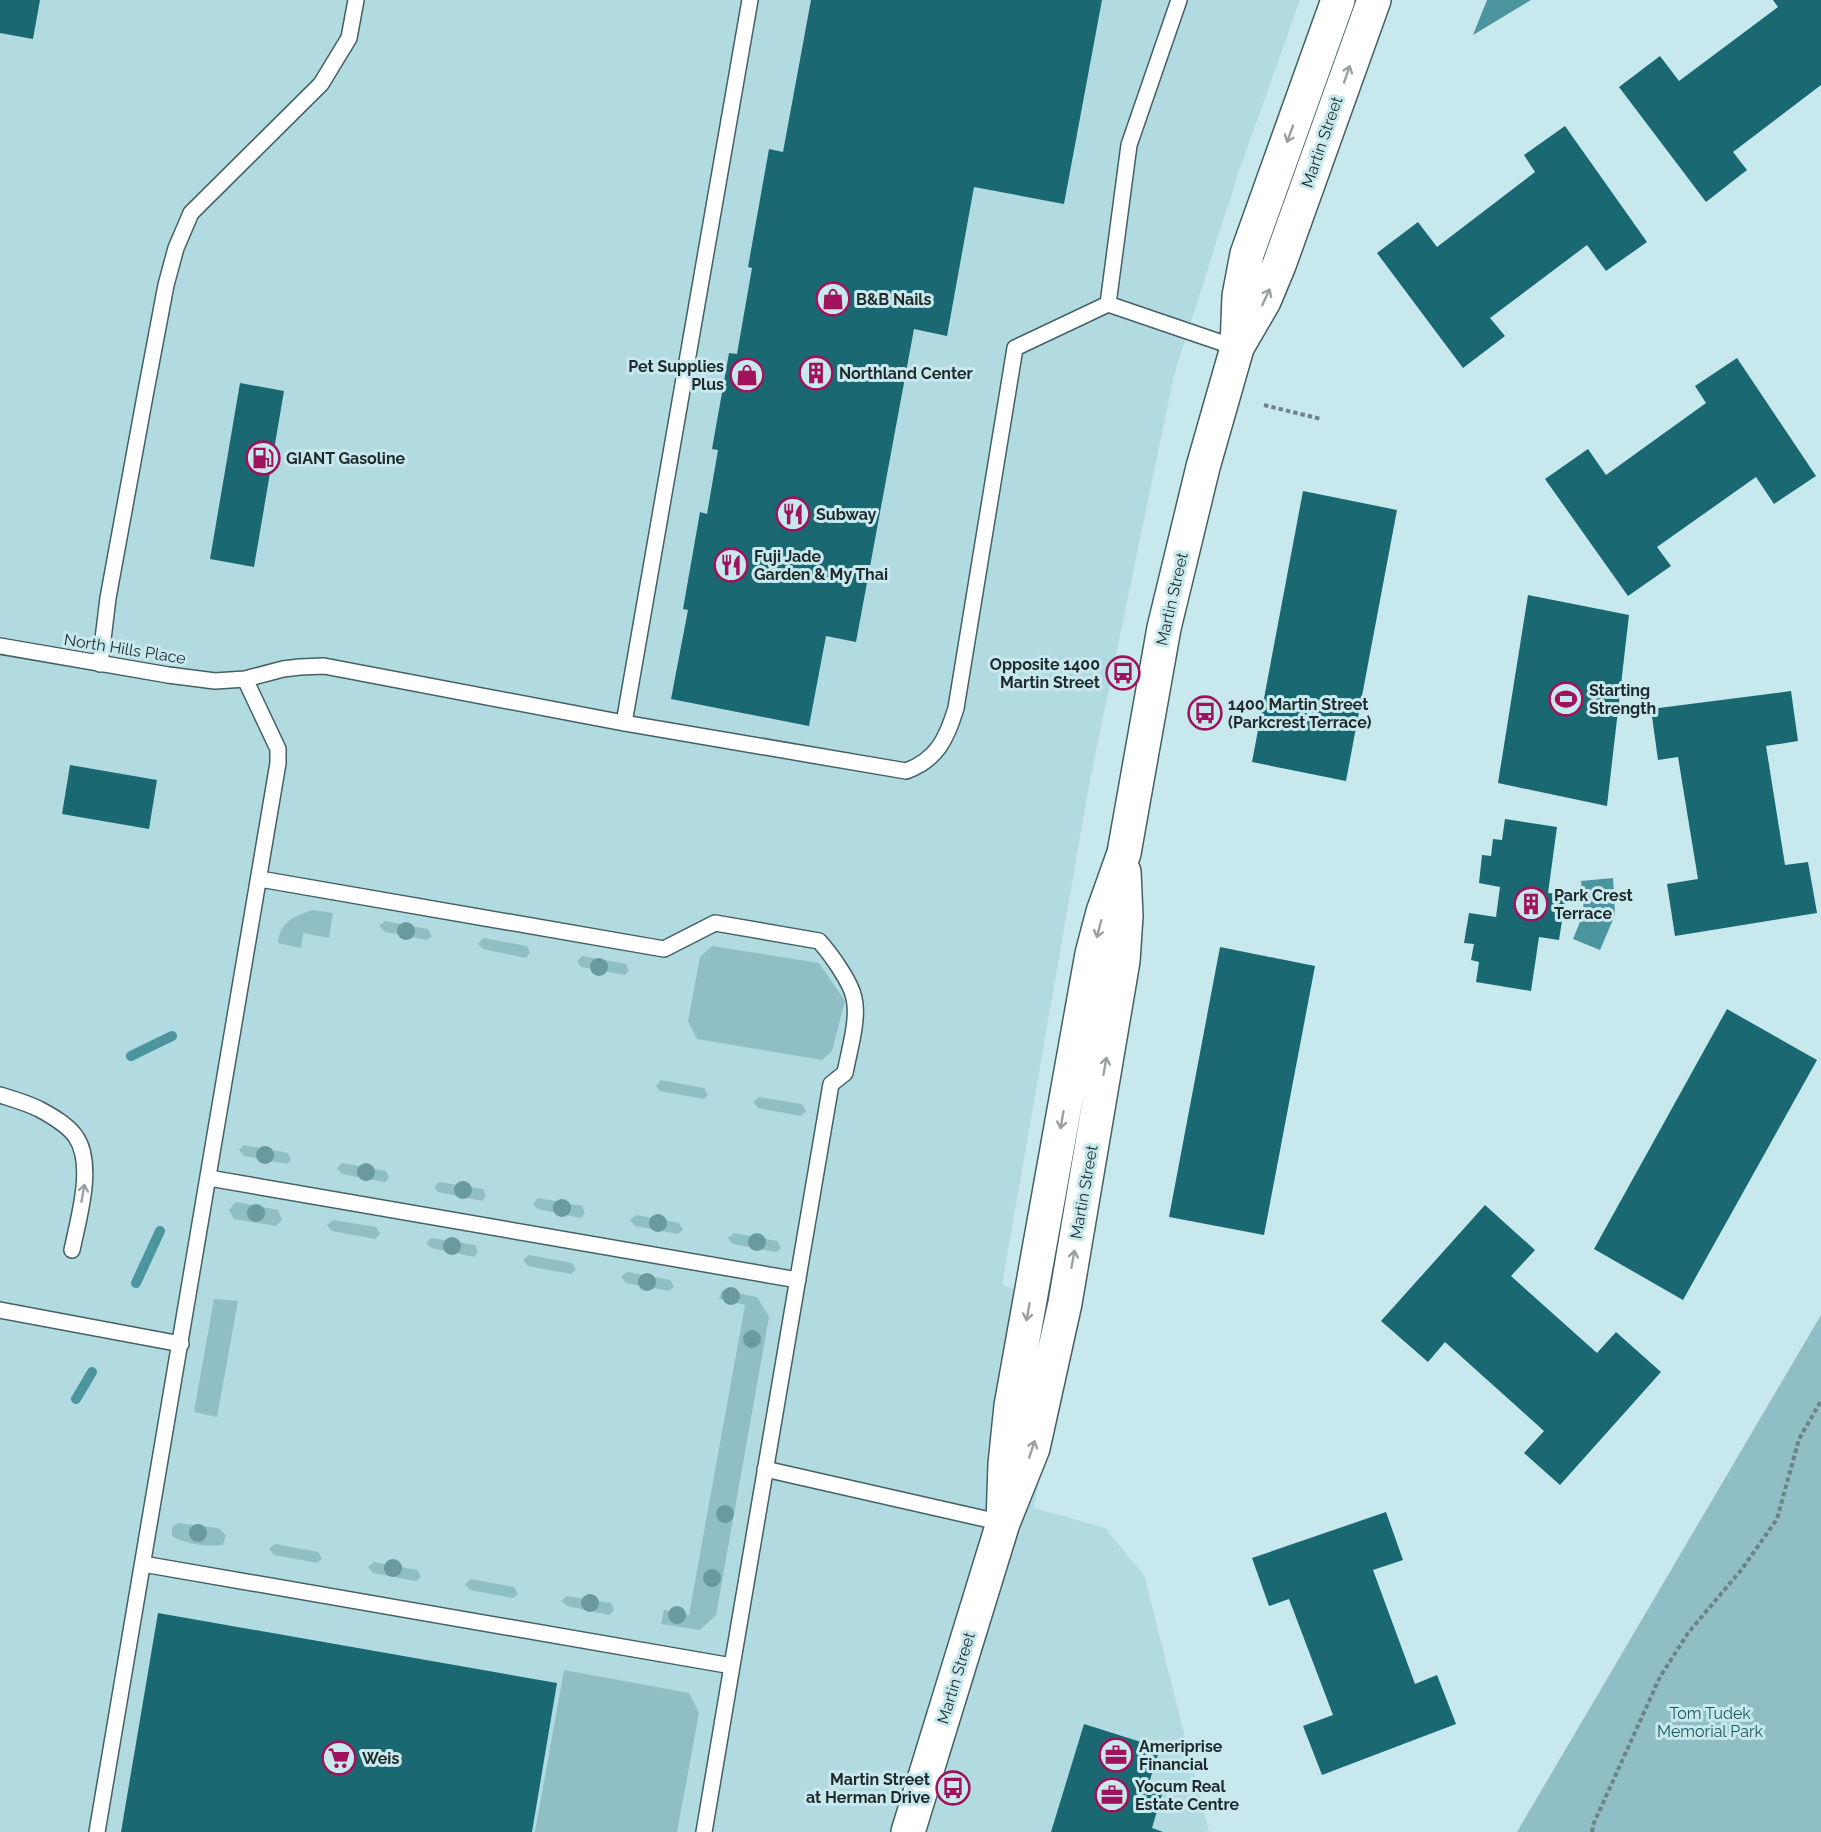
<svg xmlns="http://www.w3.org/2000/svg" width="1821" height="1832" font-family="Raleway,sans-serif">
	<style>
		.built { fill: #b2dbe1 }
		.green { fill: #8fbec5 }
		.water { fill: #4c959e }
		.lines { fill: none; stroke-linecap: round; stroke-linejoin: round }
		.stream { stroke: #4c959e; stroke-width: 10 }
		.building { fill: #1a6972 }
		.service-casing { stroke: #436064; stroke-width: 18 }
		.tertiary-casing { stroke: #436064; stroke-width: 36 }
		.path { stroke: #6d8387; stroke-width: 4; stroke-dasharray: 4.5 3; stroke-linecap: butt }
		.service { stroke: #fff; stroke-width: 15 }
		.tertiary { stroke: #fff; stroke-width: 33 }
		.tree { fill: #699aa0 }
		.oneway { stroke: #9a9fa0 }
		.labels { text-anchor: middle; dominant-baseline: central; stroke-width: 6; stroke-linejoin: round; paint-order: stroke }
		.street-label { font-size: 16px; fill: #1e2a2c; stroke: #c7e8ed }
		.poi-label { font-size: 16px; font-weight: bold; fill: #1e2a2c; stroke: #c7e8ed; text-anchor: start }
		.park-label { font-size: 16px; fill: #1c5a61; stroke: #c7e8ed }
	</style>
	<rect width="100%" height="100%" fill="#c7e8ed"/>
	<!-- built -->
	<path class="built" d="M0,0H1300L1238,174L1174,375L1090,780L1002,1285L1070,1307L1034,1508L1105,1528L1144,1575L1209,1832H0Z"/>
	<!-- green -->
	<path class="green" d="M313,910L333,913L329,938L303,933L301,948L278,943C280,921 295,916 313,910Z
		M385,921L428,929L432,936L427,940L385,932L379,926Z
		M483,938L527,946L530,953L526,958L483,949L478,944Z
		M712,946L819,963L845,1001L832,1051L822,1060L697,1039L688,1021L700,957Z
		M582,956L626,964L629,971L625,975L581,967L577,961Z
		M661,1080L704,1088L708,1095L704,1099L660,1091L656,1086Z
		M759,1097L802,1104L806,1111L801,1116L758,1108L753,1102Z
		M244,1145L288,1153L291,1160L287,1164L244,1156L239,1150Z
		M342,1163L386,1171L389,1178L385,1182L342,1174L337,1168Z
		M439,1182L483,1189L486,1196L482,1201L438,1192L434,1187Z
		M538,1198L582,1206L585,1213L581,1218L538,1209L533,1204Z
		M236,1202L278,1210L282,1220L276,1226L234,1219L229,1210Z
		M636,1215L679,1223L683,1230L678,1234L635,1226L630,1220Z
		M333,1220L376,1227L380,1234L375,1239L332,1231L327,1225Z
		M734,1233L777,1241L781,1248L776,1252L733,1244L728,1238Z
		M431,1238L475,1245L478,1252L474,1257L431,1248L426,1243Z
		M529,1255L572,1263L576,1270L571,1274L528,1266L523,1260Z
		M627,1272L670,1280L674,1287L669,1291L626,1283L621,1277Z
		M722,1290L757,1297L769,1317L716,1615L700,1630L661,1624L664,1610L689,1615L745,1305L719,1299Z
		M214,1299L238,1301L217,1417L194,1412Z
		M1821,1315V1832H1517Z
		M178,1523L218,1528L226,1535L223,1545C207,1547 185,1544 172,1536V1527Z
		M275,1544L318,1552L322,1559L317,1563L274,1555L269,1549Z
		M374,1562L417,1570L421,1577L416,1581L373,1573L368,1567Z
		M471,1579L514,1587L518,1594L513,1598L470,1590L465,1584Z
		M567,1596L611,1603L614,1610L609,1615L567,1606L561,1601Z
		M564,1670L689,1693L699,1713L677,1832H535Z"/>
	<!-- water -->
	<path class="water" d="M1487,0H1531L1473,35Z
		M1613,878L1615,915L1600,950L1573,939L1584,912L1581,881Z"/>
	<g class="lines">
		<!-- stream -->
		<path class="stream" d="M131,1056L172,1036
			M136,1283L160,1231
			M76,1399L92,1372"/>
	</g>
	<!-- building -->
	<path class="building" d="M0,0H40L33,39L0,33Z
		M811,0H1102L1064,204L974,187L947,336L914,329L856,642L826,636L809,726L671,699L688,610L683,609L700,512L707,514L718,450L712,449L729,353L737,354L752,268L748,267L769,149L783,152Z
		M1773,0H1821V85L1733,152L1747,170L1706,202L1619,87L1660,56L1679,81L1778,7Z
		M1565,126L1647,242L1606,271L1587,245L1490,318L1505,336L1463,368L1377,253L1418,222L1437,247L1535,172L1524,155Z
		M1737,358L1816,476L1774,504L1756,477L1657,547L1671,566L1628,596L1545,479L1588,449L1606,475L1706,403L1695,386Z
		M240,383L284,391L254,567L210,559Z
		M1303,491L1397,510L1346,781L1252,762Z
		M1528,595L1629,615L1607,806L1498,783Z
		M1791,691L1798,741L1766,746L1785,865L1808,862L1817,913L1675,936L1667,884L1698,879L1678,757L1658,760L1651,709Z
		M70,765L157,780L149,829L62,814Z
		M1505,819L1557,827L1548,893L1566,895L1559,940L1539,937L1531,991L1476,982L1479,962L1471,960L1474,944L1464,943L1469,913L1496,917L1500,887L1479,883L1482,855L1491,856L1493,839L1502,840Z
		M1220,947L1315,966L1264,1235L1169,1217Z
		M1727,1009L1817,1060L1683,1300L1594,1249Z
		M1485,1205L1535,1250L1511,1276L1597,1353L1616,1332L1661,1372L1560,1485L1524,1453L1544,1431L1445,1342L1428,1362L1381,1321Z
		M1386,1512L1403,1560L1373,1570L1415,1684L1437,1675L1456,1724L1322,1775L1303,1726L1333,1715L1289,1599L1269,1606L1252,1558Z
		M158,1613L557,1683L532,1832H121Z
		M1084,1724L1160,1748L1148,1786L1163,1791L1152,1828L1163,1832H1051Z"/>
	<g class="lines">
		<!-- service casing -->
		<g class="service-casing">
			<path id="service" d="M1108,304L1129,145L1179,0
				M0,646L168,675L215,681L245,679L283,669L300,667L324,666L624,723L906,771C937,760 947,738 956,708L1015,348L1108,304L1237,348
				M100,664L108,598L145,396L166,285L176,248L191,213L321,84L349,38L356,0
				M624,723L750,0
				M0,1095C13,1099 27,1103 39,1109C52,1116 68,1125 76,1137C95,1165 78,1220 72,1250
				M209,1178L798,1280
				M0,1310L181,1344
				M765,1469L1003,1523
				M143,1564L732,1666L831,1084L845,1073C849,1051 859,1019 854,998C851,982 830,953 819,941L715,923L664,949L260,879
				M97,1832L278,763V749L245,679
				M704,1832L732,1666"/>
		</g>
		<!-- tertiary casing -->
		<g class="tertiary-casing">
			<path id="tertiary" d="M1239,344L1264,301L1279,265L1374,0
				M1003,1523L1005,1464L1011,1406L1092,954L1103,912L1124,853L1164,628L1203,467L1237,348L1239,296L1247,254L1338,0
				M908,1832L1003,1523L1033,1448L1065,1303L1123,961L1126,916L1124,872"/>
		</g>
		<!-- path -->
		<path class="path" d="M1264,405L1321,419
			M1592,1832L1593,1825L1660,1677L1688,1633L1742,1569L1777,1519L1799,1439L1821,1401"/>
		<!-- service -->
		<use href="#service" class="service"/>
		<!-- tertiary -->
		<use href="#tertiary" class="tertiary"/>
	</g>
	<!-- trees -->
	<g class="tree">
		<circle cx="406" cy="931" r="9"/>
		<circle cx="599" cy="967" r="9"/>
		<circle cx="265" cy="1155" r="9"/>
		<circle cx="366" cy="1172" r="9"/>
		<circle cx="463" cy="1190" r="9"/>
		<circle cx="562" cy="1208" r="9"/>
		<circle cx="256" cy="1213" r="9"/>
		<circle cx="658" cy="1223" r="9"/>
		<circle cx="757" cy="1242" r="9"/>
		<circle cx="452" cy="1246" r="9"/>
		<circle cx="647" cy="1282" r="9"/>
		<circle cx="731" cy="1296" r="9"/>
		<circle cx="752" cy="1339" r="9"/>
		<circle cx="725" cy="1514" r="9"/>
		<circle cx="198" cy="1533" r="9"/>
		<circle cx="393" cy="1568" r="9"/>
		<circle cx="712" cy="1578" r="9"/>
		<circle cx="590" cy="1603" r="9"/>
		<circle cx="677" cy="1615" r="9"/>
	</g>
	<!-- one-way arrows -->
	<defs><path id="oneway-shaft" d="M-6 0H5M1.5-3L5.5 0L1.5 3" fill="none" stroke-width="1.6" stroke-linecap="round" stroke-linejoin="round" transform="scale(1.5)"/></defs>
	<g class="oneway">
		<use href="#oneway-shaft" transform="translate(1347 74) rotate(-71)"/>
		<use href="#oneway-shaft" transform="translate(1290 134) rotate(110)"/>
		<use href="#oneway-shaft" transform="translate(1266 297) rotate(-65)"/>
		<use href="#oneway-shaft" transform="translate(1099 929) rotate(105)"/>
		<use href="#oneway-shaft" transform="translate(1105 1066) rotate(-80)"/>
		<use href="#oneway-shaft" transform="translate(1062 1120) rotate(100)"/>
		<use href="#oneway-shaft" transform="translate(83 1193) rotate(-80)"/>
		<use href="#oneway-shaft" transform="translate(1073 1259) rotate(-80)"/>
		<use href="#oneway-shaft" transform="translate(1028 1312) rotate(100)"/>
		<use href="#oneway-shaft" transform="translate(1032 1449) rotate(-72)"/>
	</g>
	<!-- icons -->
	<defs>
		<g id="shop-ring" transform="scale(1.725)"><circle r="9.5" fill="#c7e8ed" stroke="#a0125b" stroke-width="1.5"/><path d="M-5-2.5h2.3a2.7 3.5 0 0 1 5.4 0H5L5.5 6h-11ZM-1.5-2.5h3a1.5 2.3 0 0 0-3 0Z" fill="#a0125b"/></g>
		<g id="building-ring" transform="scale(1.725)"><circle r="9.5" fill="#c7e8ed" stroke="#a0125b" stroke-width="1.5"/><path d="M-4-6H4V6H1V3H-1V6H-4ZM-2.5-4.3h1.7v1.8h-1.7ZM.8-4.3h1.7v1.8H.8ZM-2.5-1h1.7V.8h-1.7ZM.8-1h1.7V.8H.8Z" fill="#a0125b"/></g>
		<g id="fuel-ring" transform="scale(1.725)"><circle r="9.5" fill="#c7e8ed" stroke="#a0125b" stroke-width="1.5"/><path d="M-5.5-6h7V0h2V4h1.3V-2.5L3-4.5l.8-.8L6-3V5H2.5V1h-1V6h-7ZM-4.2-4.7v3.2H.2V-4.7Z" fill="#a0125b"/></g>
		<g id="restaurant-ring" transform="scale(1.725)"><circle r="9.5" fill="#c7e8ed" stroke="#a0125b" stroke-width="1.5"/><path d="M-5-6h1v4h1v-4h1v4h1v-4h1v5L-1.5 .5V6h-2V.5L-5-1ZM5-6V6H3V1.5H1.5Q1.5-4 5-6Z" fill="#a0125b"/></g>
		<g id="bus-ring" transform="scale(1.725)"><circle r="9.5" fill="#c7e8ed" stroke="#a0125b" stroke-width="1.5"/><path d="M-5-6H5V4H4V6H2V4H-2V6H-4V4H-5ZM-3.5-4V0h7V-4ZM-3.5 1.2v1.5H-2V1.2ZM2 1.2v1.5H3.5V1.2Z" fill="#a0125b"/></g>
		<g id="stadium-ring" transform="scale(1.725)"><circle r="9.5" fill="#c7e8ed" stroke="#a0125b" stroke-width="1.5"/><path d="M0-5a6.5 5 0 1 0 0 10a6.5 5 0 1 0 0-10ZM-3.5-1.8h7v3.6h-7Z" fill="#a0125b"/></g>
		<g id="office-ring" transform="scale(1.725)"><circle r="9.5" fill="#c7e8ed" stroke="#a0125b" stroke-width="1.5"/><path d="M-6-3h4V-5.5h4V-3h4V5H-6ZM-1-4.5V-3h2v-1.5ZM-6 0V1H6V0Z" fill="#a0125b"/></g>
		<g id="supermarket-ring" transform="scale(1.725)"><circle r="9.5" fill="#c7e8ed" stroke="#a0125b" stroke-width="1.5"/><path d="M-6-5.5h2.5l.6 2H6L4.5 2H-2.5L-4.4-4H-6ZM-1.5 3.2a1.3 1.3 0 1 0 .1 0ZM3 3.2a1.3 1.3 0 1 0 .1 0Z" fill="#a0125b"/></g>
	</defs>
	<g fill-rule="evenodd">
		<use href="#shop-ring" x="833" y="299"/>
		<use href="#building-ring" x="816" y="373"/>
		<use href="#shop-ring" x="747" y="375"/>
		<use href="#fuel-ring" x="263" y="458"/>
		<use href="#restaurant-ring" x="793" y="514"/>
		<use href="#restaurant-ring" x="731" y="565"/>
		<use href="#bus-ring" x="1123" y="673"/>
		<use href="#stadium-ring" x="1566" y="699"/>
		<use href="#bus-ring" x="1205" y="713"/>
		<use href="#building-ring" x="1531" y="904"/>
		<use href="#office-ring" x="1116" y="1755"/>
		<use href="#supermarket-ring" x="339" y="1758"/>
		<use href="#bus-ring" x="953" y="1788"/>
		<use href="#office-ring" x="1112" y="1795"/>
	</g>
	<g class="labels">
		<!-- street labels -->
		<g class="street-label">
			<text transform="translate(1322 142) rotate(-71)">Martin Street</text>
			<text transform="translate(1172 599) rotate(-77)">Martin Street</text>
			<text transform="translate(125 649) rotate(9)">North Hills Place</text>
			<text transform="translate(1084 1192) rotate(-80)">Martin Street</text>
			<text transform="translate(956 1678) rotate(-73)">Martin Street</text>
		</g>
		<!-- poi labels -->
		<g class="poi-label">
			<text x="856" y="299">B&amp;B Nails</text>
			<text x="724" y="366" text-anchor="end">Pet Supplies<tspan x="724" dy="18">Plus</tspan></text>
			<text x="839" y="373">Northland Center</text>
			<text x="286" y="458">GIANT Gasoline</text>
			<text x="816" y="514">Subway</text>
			<text x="754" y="556">Fuji Jade<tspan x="754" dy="18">Garden &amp; My Thai</tspan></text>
			<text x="1100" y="664" text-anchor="end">Opposite 1400<tspan x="1100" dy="18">Martin Street</tspan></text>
			<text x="1589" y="690">Starting<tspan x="1589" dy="18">Strength</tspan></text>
			<text x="1228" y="704">1400 Martin Street<tspan x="1228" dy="18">(Parkcrest Terrace)</tspan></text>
			<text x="1554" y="895">Park Crest<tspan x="1554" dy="18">Terrace</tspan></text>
			<text x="1139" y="1746">Ameriprise<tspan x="1139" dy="18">Financial</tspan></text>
			<text x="362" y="1758">Weis</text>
			<text x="930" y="1779" text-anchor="end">Martin Street<tspan x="930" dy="18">at Herman Drive</tspan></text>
			<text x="1135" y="1786">Yocum Real<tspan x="1135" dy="18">Estate Centre</tspan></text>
		</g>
		<!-- park labels -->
		<g class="park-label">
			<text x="1710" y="1713">Tom Tudek<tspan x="1710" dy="18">Memorial Park</tspan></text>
		</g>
	</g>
</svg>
